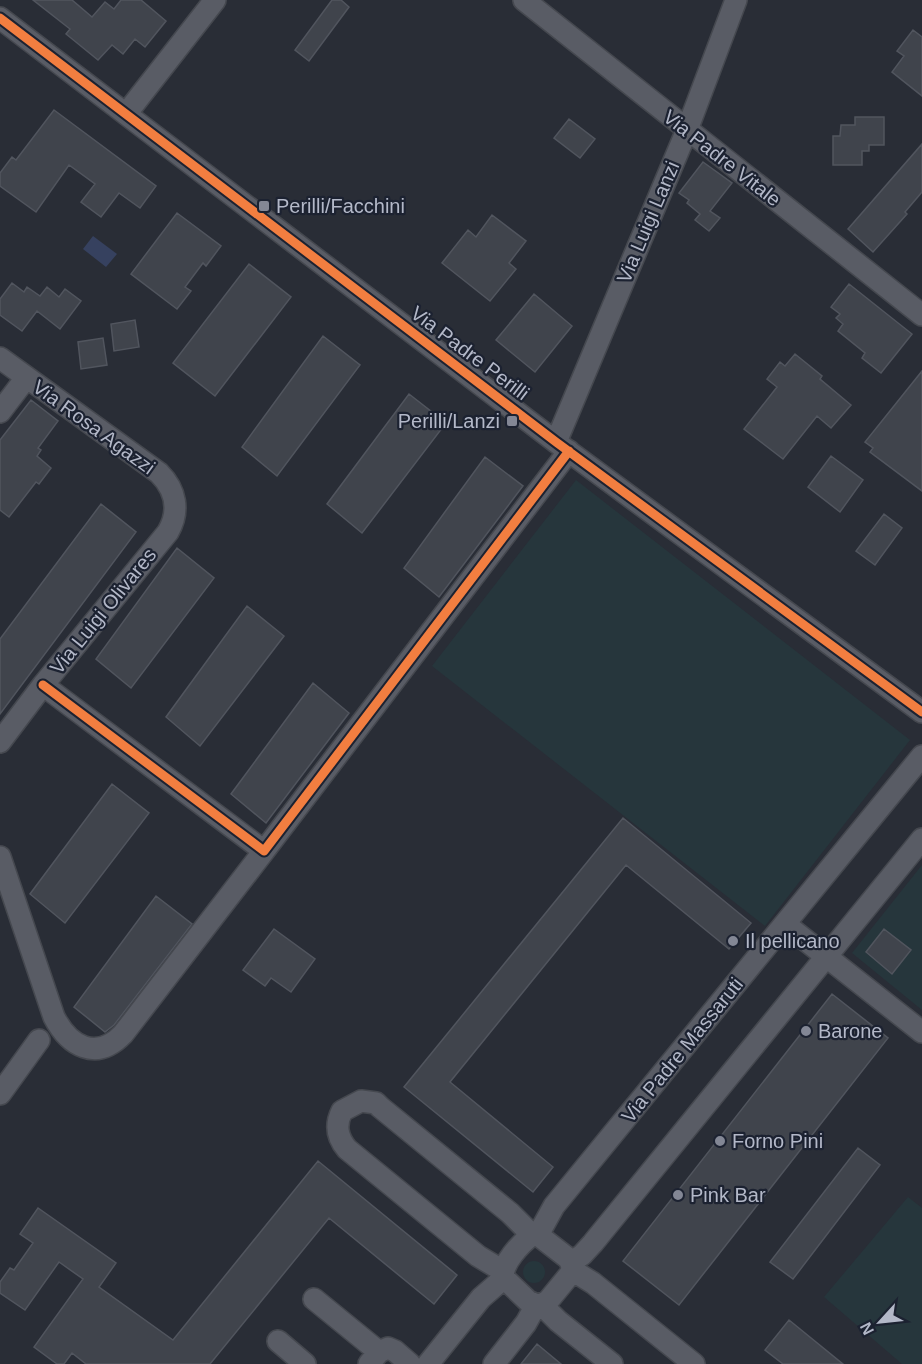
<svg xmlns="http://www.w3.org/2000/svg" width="922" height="1364" font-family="Helvetica,sans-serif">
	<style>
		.green { fill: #26363c; fill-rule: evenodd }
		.water { fill: #36415f }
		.building { fill: #40444c; stroke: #51555e; stroke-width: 1.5 }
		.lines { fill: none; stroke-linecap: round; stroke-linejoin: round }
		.minor-casing { stroke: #45484f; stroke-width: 24 }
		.minor { stroke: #595c65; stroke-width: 21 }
		.cycleway-casing { stroke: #1c2231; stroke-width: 13 }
		.cycleway { stroke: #f27e40; stroke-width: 9 }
		.poi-dot { fill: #838795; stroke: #1c2231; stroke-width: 2 }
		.labels { text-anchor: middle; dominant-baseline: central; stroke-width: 4.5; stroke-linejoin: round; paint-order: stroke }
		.street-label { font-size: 20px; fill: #b3b8c8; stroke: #1c2231 }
		.poi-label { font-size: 20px; fill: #b3b8c8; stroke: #1c2231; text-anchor: start }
	</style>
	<rect width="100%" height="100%" fill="#292d36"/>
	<!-- green -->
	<path class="green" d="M576,480L910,740L765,926L432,666Z
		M922,865V1010L852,953ZM885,929L910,950L892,973L866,953Z
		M908,1197L922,1208V1364H902L824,1297Z
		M523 1272a11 11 0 1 1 22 0a11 11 0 1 1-22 0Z"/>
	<!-- water -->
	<path class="water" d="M93,236L117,254L106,267L83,249Z"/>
	<!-- building -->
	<path class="building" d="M33,0H72L92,17L105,2L114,9L121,0H141L166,21L145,47L135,39L123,54L112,45L98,60L66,34L70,29Z
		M332,0H341L349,7L309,61L295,50Z
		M913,30L922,37V96L892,72L904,56L897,51Z
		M54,110L156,186L140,208L119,193L101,217L81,202L95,184L69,165L36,212L0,186V173L12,157L16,160Z
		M855,117H884V145H869V151H862V165H833V136H840L841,125H855Z
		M569,119L595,139L580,158L554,138Z
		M922,144V192L905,212L907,214L873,252L848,229Z
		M703,162L732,183L710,211L720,218L709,231L695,220L700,214L687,203L689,200L679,193Z
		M177,213L221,246L206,266L203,263L185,287L191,291L177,309L131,274Z
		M492,215L526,241L509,263L516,269L490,301L442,263L468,230L476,237Z
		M249,264L291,297L215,396L173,363Z
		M12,283L24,292L27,287L40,296L47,287L59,297L65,289L81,301L60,329L37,311L22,331L0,315V299Z
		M849,284L912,334L881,373L862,358L865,353L838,331L843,324L836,318L840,314L831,307Z
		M534,294L572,326L535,372L496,340Z
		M135,320L139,347L114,351L111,324Z
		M323,336L360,365L277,476L242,447Z
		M103,338L107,365L81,369L78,342Z
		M795,354L822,376L820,379L851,405L831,428L817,416L783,459L744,429L777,387L767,379L780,362L785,366Z
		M922,371V491L870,452L873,448L865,442Z
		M409,394L446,423L362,533L327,504Z
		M31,400L58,421L38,448L41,450L37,456L51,468L39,484L36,482L9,517L0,510V440Z
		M831,456L863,480L840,512L808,487Z
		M485,457L523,486L439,597L404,568Z
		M101,504L136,532L0,714V639Z
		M884,514L902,528L875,565L856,551Z
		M177,548L214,578L131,688L96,659Z
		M247,606L284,636L200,746L166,717Z
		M313,683L349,713L266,823L231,794Z
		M112,784L149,813L65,923L30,894Z
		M623,818L751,923L729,949L626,865L450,1082L553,1167L533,1192L404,1087Z
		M156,896L192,924L114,1025L105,1032L74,1007Z
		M274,929L315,959L291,992L271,978L265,986L243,970Z
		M884,929L911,950L892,974L866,952Z
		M832,994L888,1038L679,1305L623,1261Z
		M858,1148L880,1165L793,1279L770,1262Z
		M318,1161L457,1275L434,1304L329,1218L210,1364H86L72,1353L64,1364H57L34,1347L83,1279L59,1262L25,1310L0,1293V1282L10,1268L14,1270L33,1243L20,1234L38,1208L116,1263L99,1287L173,1340Z
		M789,1320L843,1364H783L765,1350Z
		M537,1344L561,1364H521Z"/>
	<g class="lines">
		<!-- minor casing -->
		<g class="minor-casing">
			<path id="minor" d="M524,0L922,315
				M0,18L556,442L922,712
				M126,114L215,0
				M0,358L159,473C176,490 180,511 168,532L43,685L0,742
				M0,412L26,378
				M556,442L687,130L736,0
				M43,685L264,851L569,451
				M0,857L54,1017C69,1046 96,1062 123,1034L264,851
				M785,924L922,1032
				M0,1094L39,1040
				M538,1235L554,1206L922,756
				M571,1262L582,1255L593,1243L922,839
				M572,1270L593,1283L694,1364
				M503,1271L478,1256L347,1149C337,1137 335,1125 342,1111L361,1101L376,1103L380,1107L510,1213L532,1235
				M504,1278L528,1301L539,1306L548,1301L571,1273L572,1266L569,1259L538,1235
				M504,1278C500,1265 521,1243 532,1235H538
				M314,1299L379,1352
				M542,1305L558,1321L612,1364
				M278,1341L305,1364
				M369,1364L379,1352L388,1348L395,1351L410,1364
				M428,1364L481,1298L504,1278
				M494,1364L526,1323L536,1305"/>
		</g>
		<!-- minor -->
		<use href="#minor" class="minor"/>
		<!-- cycleway casing -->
		<g class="cycleway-casing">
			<path id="cycleway" d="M0,18L556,442L922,712
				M43,685L264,851L569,451"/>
		</g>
		<!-- cycleway -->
		<use href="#cycleway" class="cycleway"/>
	</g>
	<!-- markers -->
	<g class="poi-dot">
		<rect x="258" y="200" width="12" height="12" rx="3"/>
		<rect x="506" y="415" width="12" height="12" rx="3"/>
		<circle cx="733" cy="941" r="6"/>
		<circle cx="806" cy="1031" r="6"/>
		<circle cx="720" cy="1141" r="6"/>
		<circle cx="678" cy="1195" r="6"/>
	</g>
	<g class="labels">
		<!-- street labels -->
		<g class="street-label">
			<text transform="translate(722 158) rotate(38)">Via Padre Vitale</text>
			<text transform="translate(648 222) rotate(-67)">Via Luigi Lanzi</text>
			<text transform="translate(470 353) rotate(37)">Via Padre Perilli</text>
			<text transform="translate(94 427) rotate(36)">Via Rosa Agazzi</text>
			<text transform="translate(103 611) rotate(-51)">Via Luigi Olivares</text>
			<text transform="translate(682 1050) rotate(-51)">Via Padre Massaruti</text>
		</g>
		<!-- poi labels -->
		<g class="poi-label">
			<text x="276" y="206">Perilli/Facchini</text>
			<text x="500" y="421" text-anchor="end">Perilli/Lanzi</text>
			<text x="745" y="941">Il pellicano</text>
			<text x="818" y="1031">Barone</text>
			<text x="732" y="1141">Forno Pini</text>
			<text x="690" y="1195">Pink Bar</text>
		</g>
	</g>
	<!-- north arrow -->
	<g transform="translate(880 1322) rotate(243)" stroke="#1c2231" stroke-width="4.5" paint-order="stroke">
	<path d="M0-4.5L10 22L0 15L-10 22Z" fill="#b3b8c8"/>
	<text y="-9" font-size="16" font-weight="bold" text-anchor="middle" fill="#b3b8c8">N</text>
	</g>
</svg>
